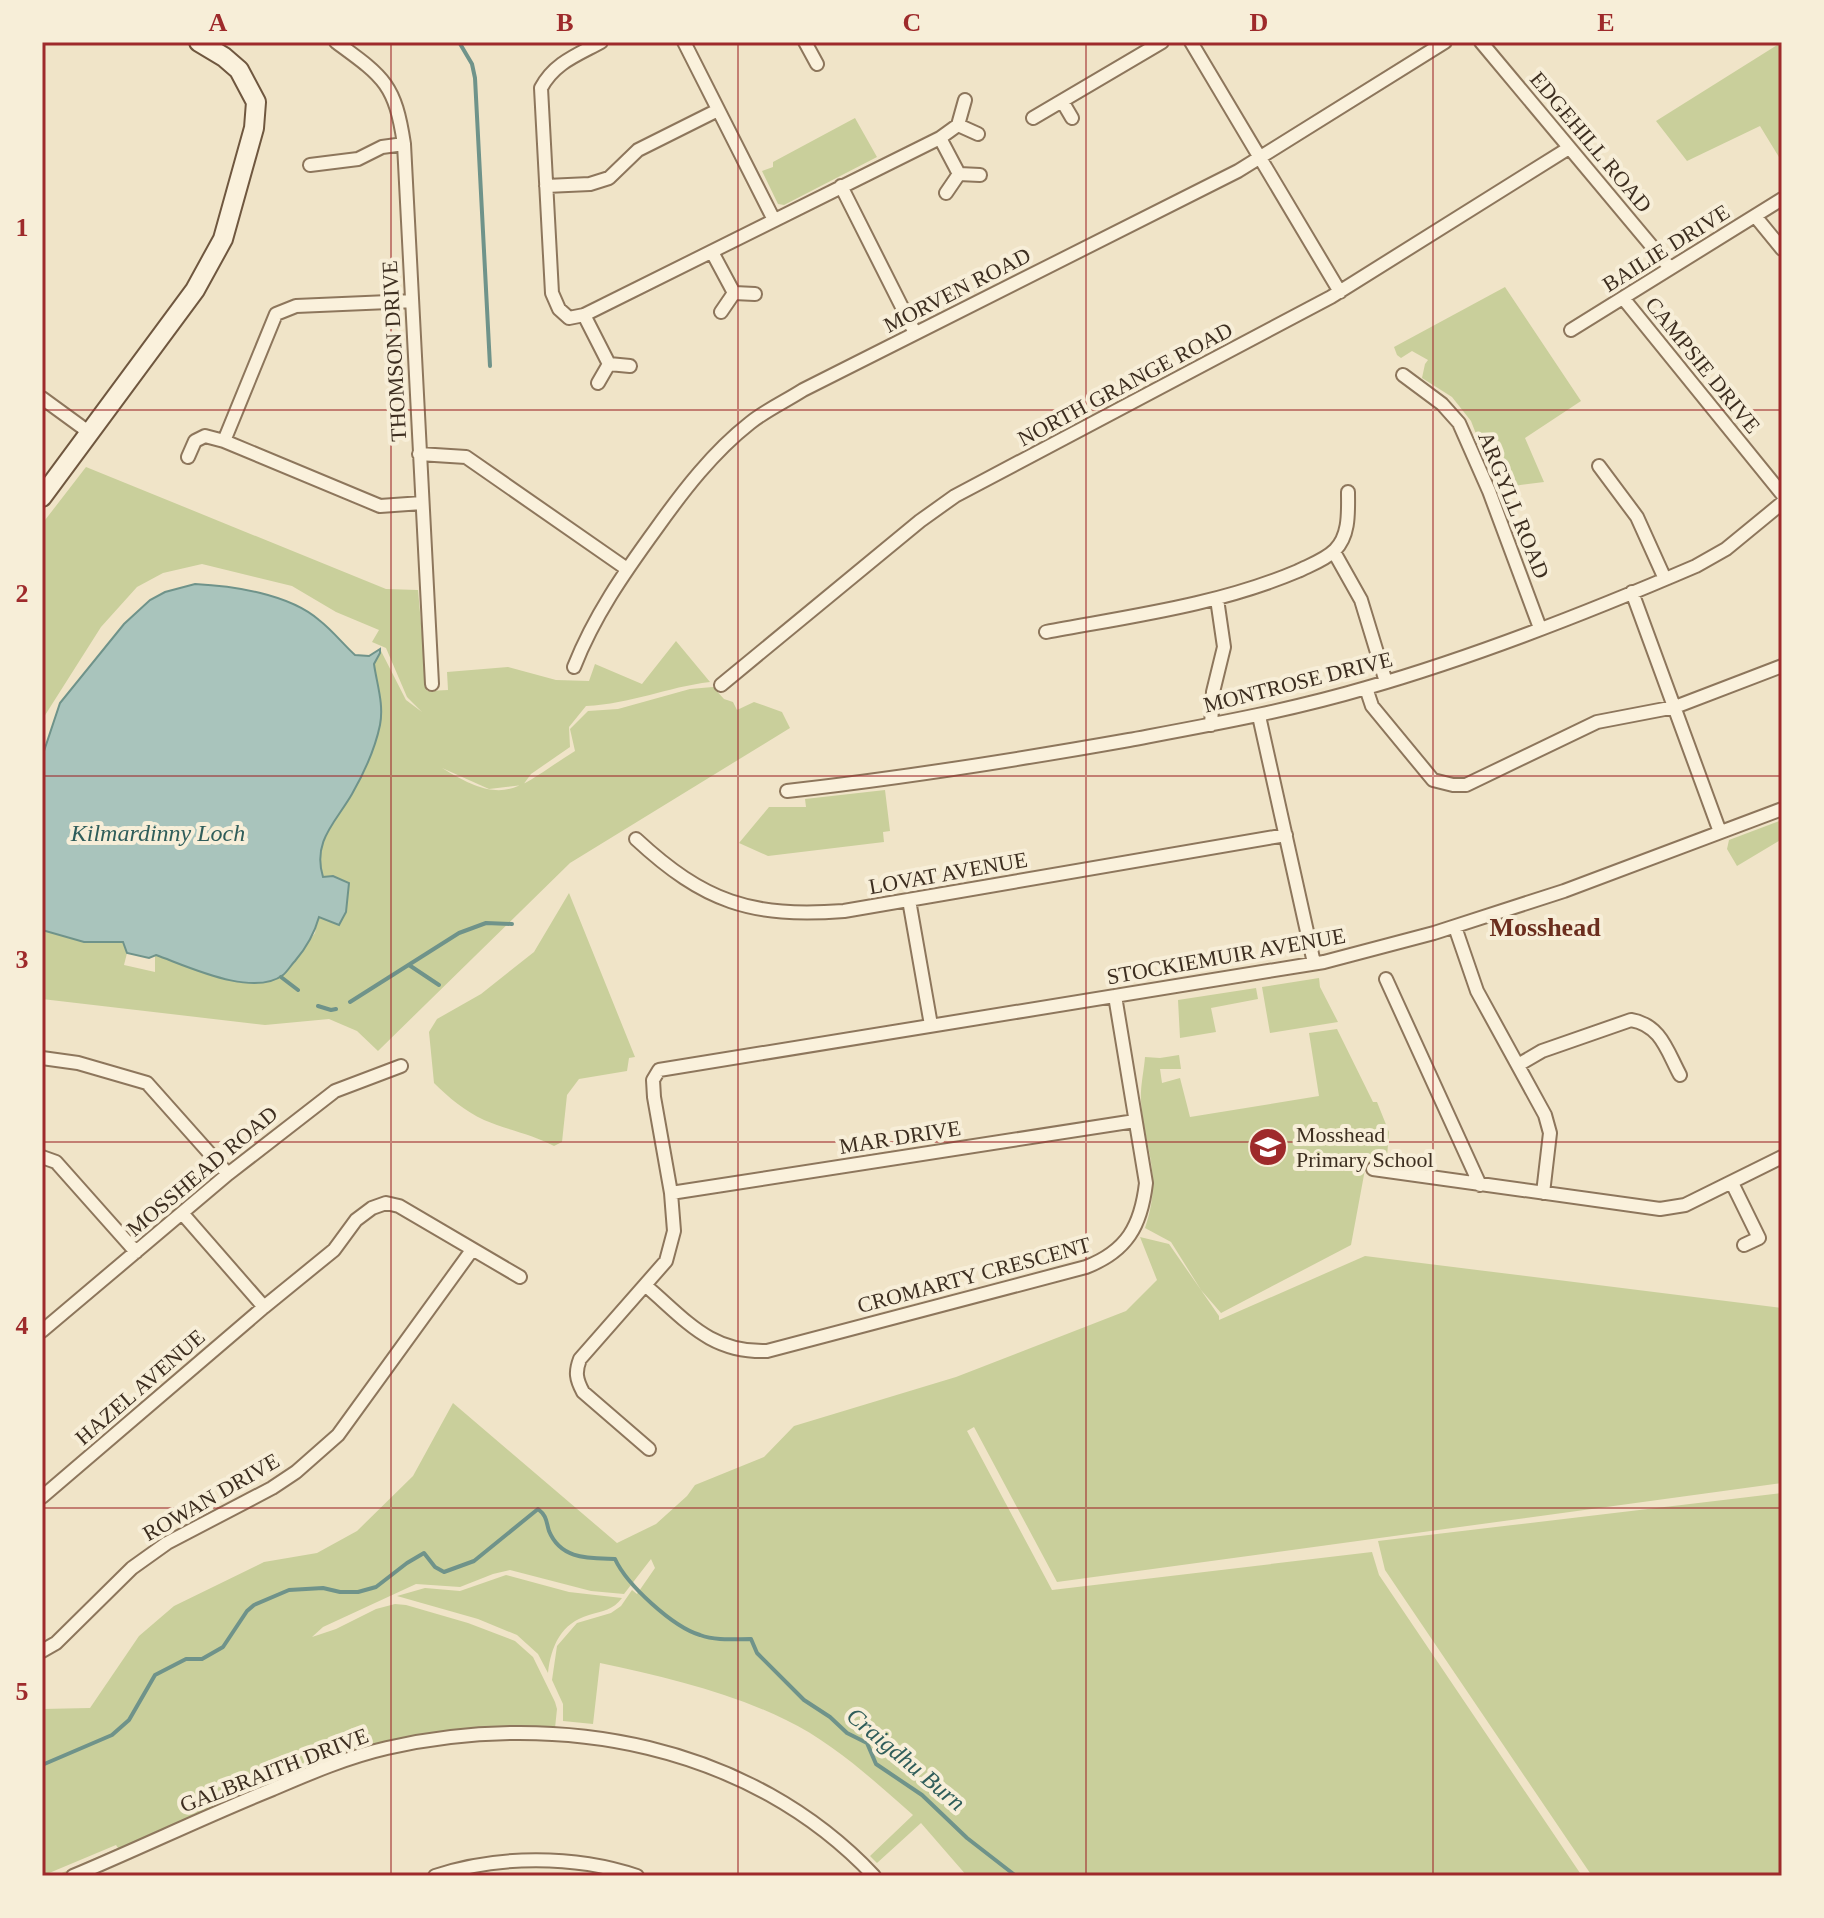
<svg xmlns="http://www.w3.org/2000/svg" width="1824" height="1918" font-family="Georgia,serif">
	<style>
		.green { fill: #c9cf9b }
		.water { fill: #a9c4bc; stroke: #6f938a; stroke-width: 2 }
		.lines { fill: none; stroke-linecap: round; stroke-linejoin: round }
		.stream { stroke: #6f938a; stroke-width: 4 }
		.street-casing { stroke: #8d765c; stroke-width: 16 }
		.secondary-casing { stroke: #6f573f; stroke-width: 22 }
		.street { stroke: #faf1dc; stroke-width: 12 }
		.secondary { stroke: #faf1dc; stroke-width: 18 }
		.grid { fill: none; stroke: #9e2a2b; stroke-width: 2; stroke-opacity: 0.55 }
		.labels { text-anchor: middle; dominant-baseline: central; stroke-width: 8; stroke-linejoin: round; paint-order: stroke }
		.street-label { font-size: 22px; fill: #3d2e20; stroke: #f7eed8 }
		.poi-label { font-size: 22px; fill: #3d2e20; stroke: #f7eed8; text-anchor: start }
		.water-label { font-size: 24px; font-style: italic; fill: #2f5d5a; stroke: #f7eed8 }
		.quarter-label { font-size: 26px; font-weight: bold; fill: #6b2e1e; stroke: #f7eed8 }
		.neatline { fill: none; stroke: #9e2a2b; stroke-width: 3 }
		.grid-label { font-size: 26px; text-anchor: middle; font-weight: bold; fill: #9e2a2b }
	</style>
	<rect width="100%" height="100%" fill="#f0e4c8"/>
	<!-- green -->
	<path class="green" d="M1782,42V162L1760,126L1687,161L1656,121Z
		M855,118L877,157L784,205L778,204L762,171L773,167V162Z
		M1505,287L1581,401L1525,438L1544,482L1497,488L1471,421L1452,397L1422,378L1425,364L1428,360L1412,351L1401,358L1397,355L1394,347Z
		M86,467L386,589L418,590L427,691L448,690L447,672L508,667L556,680L589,681L595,664L642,684L676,641L710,682C667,687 631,704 586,706L569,727L570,747L531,774L523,785L489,789L442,768C508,809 517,787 575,751L570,729L588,711L618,709L690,689L713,687L724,699L733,702L737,710L754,702L782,712L790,728L570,863L378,1051L357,1031L329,1019L265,1025L42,999V930L104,943L123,942L127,953L124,965L155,972V955L241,983L282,976L315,933L318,917L346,912L349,883L323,877C312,839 335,824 352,794C364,773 375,749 380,725C384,704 377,684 374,664L380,653V649L406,700L422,712L407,697L386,648L372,642L379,630L336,612L292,586L202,564L163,573L137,587L101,627L42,720V524Z
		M885,790L890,831L883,832L884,842L768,856L739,843L769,807H806L805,799Z
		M1782,820V839L1737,866L1727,849L1729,840Z
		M569,893L635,1057L629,1058L627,1071L579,1079L567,1095L562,1142L554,1146C532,1134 507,1130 484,1120C465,1111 449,1098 434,1083L429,1032L437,1019L481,994L534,952Z
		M1319,978L1320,987L1338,1022L1270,1033L1262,987Z
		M1256,988L1258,999L1211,1008L1216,1032L1180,1038L1178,1000Z
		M1337,1029L1373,1102H1377L1389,1132L1387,1157H1379L1366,1164L1351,1245L1221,1313L1201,1290L1171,1242L1145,1228C1163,1175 1145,1152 1141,1102C1140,1087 1144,1071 1145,1057L1160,1058L1179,1055L1181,1069H1160L1162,1083L1180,1078L1190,1117L1319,1096L1309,1033Z
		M1140,1237L1169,1244L1219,1316V1320L1365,1256L1782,1308V1483L1057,1582L974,1427L967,1431L1052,1590L1372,1552L1379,1575L1582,1876H967L921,1823L877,1863L870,1856L913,1815C874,1781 834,1743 786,1720C727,1691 664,1677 600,1663L593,1724L563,1721V1704L552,1680L557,1646L577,1623L611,1613L621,1606L632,1590L637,1594L655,1568L651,1559L624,1594L591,1591L510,1570L493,1574L460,1587L416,1584L323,1627L312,1637L336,1629L376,1609L395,1604L406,1605L468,1623L515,1641L533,1657L555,1702L557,1709L555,1728H506L415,1738L237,1798L60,1876H55L118,1848L116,1845L42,1876V1709L90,1708L139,1636L174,1606L264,1562L317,1553L357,1531L413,1476L453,1403L617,1543L656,1524L687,1496L695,1485L764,1457L794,1426L956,1377L1126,1311L1157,1280Z
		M1782,1493V1876H1592L1385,1570L1378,1541Z
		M506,1575L569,1592L622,1598C613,1610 603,1611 589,1615C561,1623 551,1646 548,1673L538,1654L517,1635L478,1619L397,1596L425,1588L460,1591Z"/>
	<!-- water -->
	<path class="water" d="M195,584C234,586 289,594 319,620C332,630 343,644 355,655L369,656L380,649V653L374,664C377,685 384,704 380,725C375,749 364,773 352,794C336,822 312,841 323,877L333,876L349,883L346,912L339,925L319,917C314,935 307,947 295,961C291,965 287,972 283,975C253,998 187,966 156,955L149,958L127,953L123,942H84L42,930V757L60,703L124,624L150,600L165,592Z"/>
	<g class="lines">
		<!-- stream -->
		<path class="stream" d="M459,42L472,64L475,78L490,366
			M409,965L439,985
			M281,977L298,990
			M350,1002L459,933L486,923L512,924
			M318,1006L331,1010L336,1009
			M42,1765L112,1735L129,1720L155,1675L186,1659H202L223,1647L247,1611L254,1605L289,1590L323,1588L340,1592H358L376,1587L407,1563L424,1553L435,1567L444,1572L474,1561L538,1509C547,1516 546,1521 549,1531C561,1560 589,1558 615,1559C627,1585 673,1627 700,1635C716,1641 734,1639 751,1639L757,1653L804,1700L830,1717L847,1733L867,1743L876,1764L922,1795L967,1838L1016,1876"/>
		<!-- street casing -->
		<g class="street-casing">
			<path id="street" d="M336,42C384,77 395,84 404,144L432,684
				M601,42C577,55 554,63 541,88L552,293L559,309L569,318L584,315L940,138L958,125L965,100
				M684,42L774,220
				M805,42L817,64
				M1191,42L1340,292
				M1481,42L1670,268
				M1062,101L1072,118
				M1033,118L1162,42
				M958,125L978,134
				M940,138L959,174L980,175
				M310,165L358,159L382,147L404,144
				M546,186L590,184L609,178L638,150L718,110
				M841,186L915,333
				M946,193L959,174
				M1755,216L1782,249
				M712,252L734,293L721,312
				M734,293L755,294
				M1623,298L1782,494
				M412,301L296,306L276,314L224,441L380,506L422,503
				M584,315L609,364L598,383
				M1571,330L1782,199
				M609,364L630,366
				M1403,375L1442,404L1459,423L1489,491L1540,628
				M42,398L90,433
				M419,454L466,457L627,569
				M188,457L195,441L205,436L224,441
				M1599,466L1637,517L1665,579
				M1334,552L1361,600L1386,682
				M1632,592L1720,832
				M1046,632C1131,616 1218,605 1298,571C1310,565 1325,560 1335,550C1350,535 1348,511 1348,492
				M574,667C594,616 624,573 656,529C683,491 713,452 750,423C766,410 786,401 803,390L1238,171L1445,42
				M721,685L920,521L955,496L1331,297L1569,148
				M1366,688L1372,706L1433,780L1453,785H1466L1597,722L1675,707L1782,666
				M1259,716L1314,963
				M1211,725L1213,692L1224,647L1217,599
				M787,791C902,778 1016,760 1129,740C1209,725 1288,711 1366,688C1478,656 1589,612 1696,566L1726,549L1782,503
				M636,839C704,902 751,918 844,911L1286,835
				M909,900L931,1025
				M1455,927L1477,991L1545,1115L1550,1133L1543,1193
				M1386,979L1480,1185
				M42,1058L78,1063L147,1083L228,1174
				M1518,1065L1542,1051L1631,1020C1661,1025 1667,1051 1680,1075
				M42,1157L56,1162L136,1252
				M1373,1169L1660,1209L1685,1205L1782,1157
				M1732,1183L1759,1238L1744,1245
				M671,1193L1135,1121
				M182,1213L264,1307L334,1250L356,1220L372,1208L386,1203L399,1206L520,1277
				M646,1286C686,1320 710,1353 767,1351L1086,1267C1127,1251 1141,1226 1146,1183L1115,996
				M42,1331L228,1174L335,1091L401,1066
				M649,1449L583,1392C576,1379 575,1372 580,1359L666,1261L674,1231L671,1193L654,1097L653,1080L659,1070L1324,962L1434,933L1564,891L1782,809
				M42,1497L264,1307
				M42,1651L56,1643L132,1568L167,1543L272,1488L296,1472L338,1435L472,1250
				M73,1876C140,1848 206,1816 273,1789C310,1773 348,1757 387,1748C558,1709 750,1744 874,1876
				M435,1876C497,1855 575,1855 637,1876"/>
		</g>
		<!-- secondary casing -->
		<g class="secondary-casing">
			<path id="secondary" d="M42,497L195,290L223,239L254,128L256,102L239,70L224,57L199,42"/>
		</g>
		<!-- street -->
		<use href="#street" class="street"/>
		<!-- secondary -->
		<use href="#secondary" class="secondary"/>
	</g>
	<!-- grid -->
	<path class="grid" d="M391,42V1876M738,42V1876M1086,42V1876M1433,42V1876M42,410H1782M42,776H1782M42,1142H1782M42,1508H1782"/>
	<!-- icons -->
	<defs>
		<g id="school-disc" transform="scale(2)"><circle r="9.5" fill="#9e2a2b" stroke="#f7eed8"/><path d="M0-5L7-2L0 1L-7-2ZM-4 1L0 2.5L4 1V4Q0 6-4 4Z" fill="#fff"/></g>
	</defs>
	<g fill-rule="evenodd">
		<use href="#school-disc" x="1268" y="1147"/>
	</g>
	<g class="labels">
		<!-- street labels -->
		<g class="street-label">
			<text transform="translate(1591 142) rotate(50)">EDGEHILL ROAD</text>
			<text transform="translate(1666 248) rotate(-32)">BAILIE DRIVE</text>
			<text transform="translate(957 290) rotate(-27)">MORVEN ROAD</text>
			<text transform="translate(394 351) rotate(-93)">THOMSON DRIVE</text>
			<text transform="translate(1703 365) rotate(51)">CAMPSIE DRIVE</text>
			<text transform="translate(1125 384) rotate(-28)">NORTH GRANGE ROAD</text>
			<text transform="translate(1514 505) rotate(68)">ARGYLL ROAD</text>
			<text transform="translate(1298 682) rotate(-14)">MONTROSE DRIVE</text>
			<text transform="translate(948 873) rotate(-10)">LOVAT AVENUE</text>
			<text transform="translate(1226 956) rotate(-10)">STOCKIEMUIR AVENUE</text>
			<text transform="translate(900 1137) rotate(-9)">MAR DRIVE</text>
			<text transform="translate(202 1171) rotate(-40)">MOSSHEAD ROAD</text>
			<text transform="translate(974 1275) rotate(-15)">CROMARTY CRESCENT</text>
			<text transform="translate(140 1387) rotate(-41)">HAZEL AVENUE</text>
			<text transform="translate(211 1497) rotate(-30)">ROWAN DRIVE</text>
			<text transform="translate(274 1770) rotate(-21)">GALBRAITH DRIVE</text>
		</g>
		<!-- poi labels -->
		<g class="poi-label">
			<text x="1296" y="1134">Mosshead<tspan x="1296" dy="25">Primary School</tspan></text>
		</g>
		<!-- water labels -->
		<g class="water-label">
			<text x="158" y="833">Kilmardinny Loch</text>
			<text transform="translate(906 1759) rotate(40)">Craigdhu Burn</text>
		</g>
		<!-- quarter labels -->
		<g class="quarter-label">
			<text x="1545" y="927">Mosshead</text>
		</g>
	</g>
	<!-- border -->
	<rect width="1824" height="1918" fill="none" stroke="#f7eed8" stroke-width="88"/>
	<rect x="44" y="44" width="1736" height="1830" class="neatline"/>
	<g class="grid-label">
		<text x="218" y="31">A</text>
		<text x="565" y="31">B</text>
		<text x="912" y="31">C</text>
		<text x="1259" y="31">D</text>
		<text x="1606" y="31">E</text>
		<text x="22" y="236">1</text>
		<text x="22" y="602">2</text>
		<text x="22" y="968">3</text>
		<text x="22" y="1334">4</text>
		<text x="22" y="1700">5</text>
	</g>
</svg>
